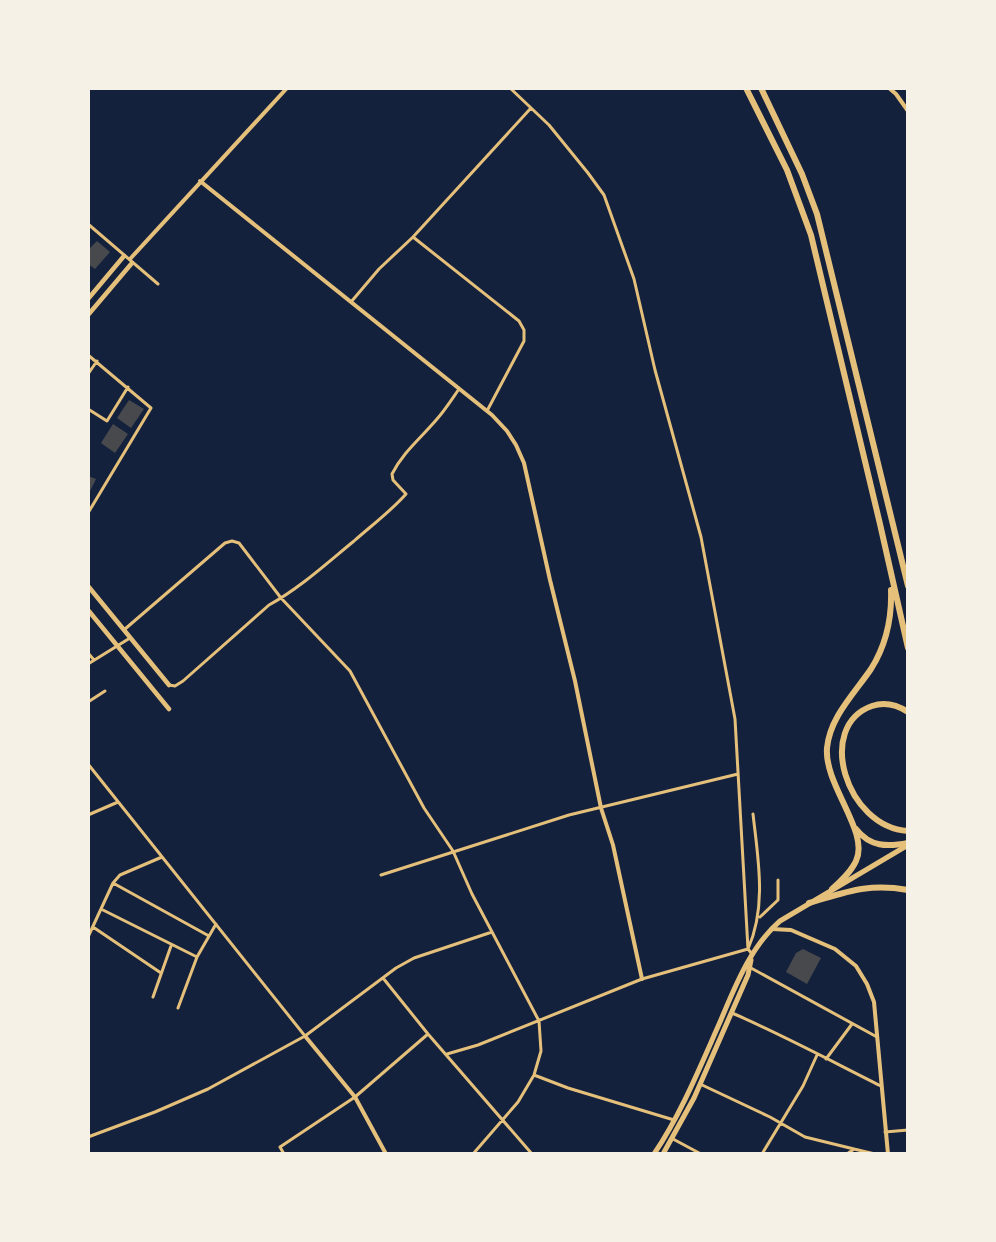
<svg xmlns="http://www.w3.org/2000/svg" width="996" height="1242" font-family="'Fira Sans Condensed',sans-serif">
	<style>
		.building { fill: #48494c }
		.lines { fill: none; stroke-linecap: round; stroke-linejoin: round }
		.minor { stroke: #e5c07b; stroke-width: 3 }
		.tertiary { stroke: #e5c07b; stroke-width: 4 }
		.secondary { stroke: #e5c07b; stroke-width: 4.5 }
		.primary { stroke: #e5c07b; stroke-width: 5 }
		.motorway { stroke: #e5c07b; stroke-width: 6 }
	</style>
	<rect width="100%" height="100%" fill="#14213d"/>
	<!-- building -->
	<path class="building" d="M97,241L110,252L95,269L88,264V250Z
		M129,400L144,409L131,428L117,418Z
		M113,424L128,434L115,453L101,443Z
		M88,476L96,479L88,495Z
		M803,949L821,958L807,984L786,972L796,953Z"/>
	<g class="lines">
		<!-- minor -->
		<path class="minor" d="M510,88L549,125L588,173L604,195L634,279L655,370L701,537L735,719L748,949L752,954
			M88,224L158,284
			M413,237L519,321L524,330V341L487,411
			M351,302L379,269L413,237L531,108
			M88,355L151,408L88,513
			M88,374L97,361
			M88,409L107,421L128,387
			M125,629L225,543L232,541L239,543L281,598L350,671L424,808L453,851L472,894L539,1021L541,1051L534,1075L518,1102L473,1154
			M88,653L94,660
			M88,664L130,638
			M169,685L175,686L183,681L269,605C300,588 327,563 354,541C372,525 390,512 406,494L393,480L392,474C403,452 421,438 437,419C445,410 452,399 459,389
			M88,702L105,691
			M88,764L305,1036
			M88,815L118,802
			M381,875L569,815L738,774
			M113,883L209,936
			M101,909L197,957
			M760,917L778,900V880
			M93,927L161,973
			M88,937L113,883L120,875L162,857
			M751,968L877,1037
			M383,978L428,1034L532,1154
			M153,997L171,946
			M178,1008L197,957L216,924
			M732,1013C783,1035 831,1061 881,1086
			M447,1054L478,1045L642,979L748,949C767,906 758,859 753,814
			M826,1059L852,1024
			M534,1075L568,1088L674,1120
			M700,1084L770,1117L805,1137L854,1149
			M885,1132L908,1130
			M88,1137L155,1112L208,1089L305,1036L396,968L414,958L492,932
			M673,1139L701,1154
			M284,1154L280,1147L355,1097L428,1034
			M762,1154L803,1086L817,1055
			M847,1154L854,1149L875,1154"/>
		<!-- tertiary -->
		<path class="tertiary" d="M889,88L896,94L908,111
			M200,181L492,415L507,431L516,445L524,463L550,580L575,681L601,808L613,845L642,979
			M130,259L287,88
			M772,929L791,930L835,949L856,966L867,984L874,1002L888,1154
			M305,1036L355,1097L386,1154"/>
		<!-- secondary -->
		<path class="secondary" d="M88,299L124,256
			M88,315L132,263
			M88,586L169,685
			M88,610L169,709"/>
		<!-- primary -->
		<path class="primary" d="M654,1154C681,1114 700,1067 720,1022C735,987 750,947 780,921L908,845
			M663,1154L694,1098L748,975L751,960"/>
		<!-- motorway -->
		<path class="motorway" d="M746,88L787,170L811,235L880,524L908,648
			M761,88L802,174L817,214L908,586
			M908,712C897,705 884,702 872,706C815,726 846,827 908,831
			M856,829C870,847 887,847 908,843
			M832,889C841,881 851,872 856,861C870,832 824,785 827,748C830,717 854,694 871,669C886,645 892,619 891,590
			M809,903C847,892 867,883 908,890"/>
	</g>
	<!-- border -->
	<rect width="996" height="1242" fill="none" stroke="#f6f1e7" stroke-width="180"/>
</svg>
